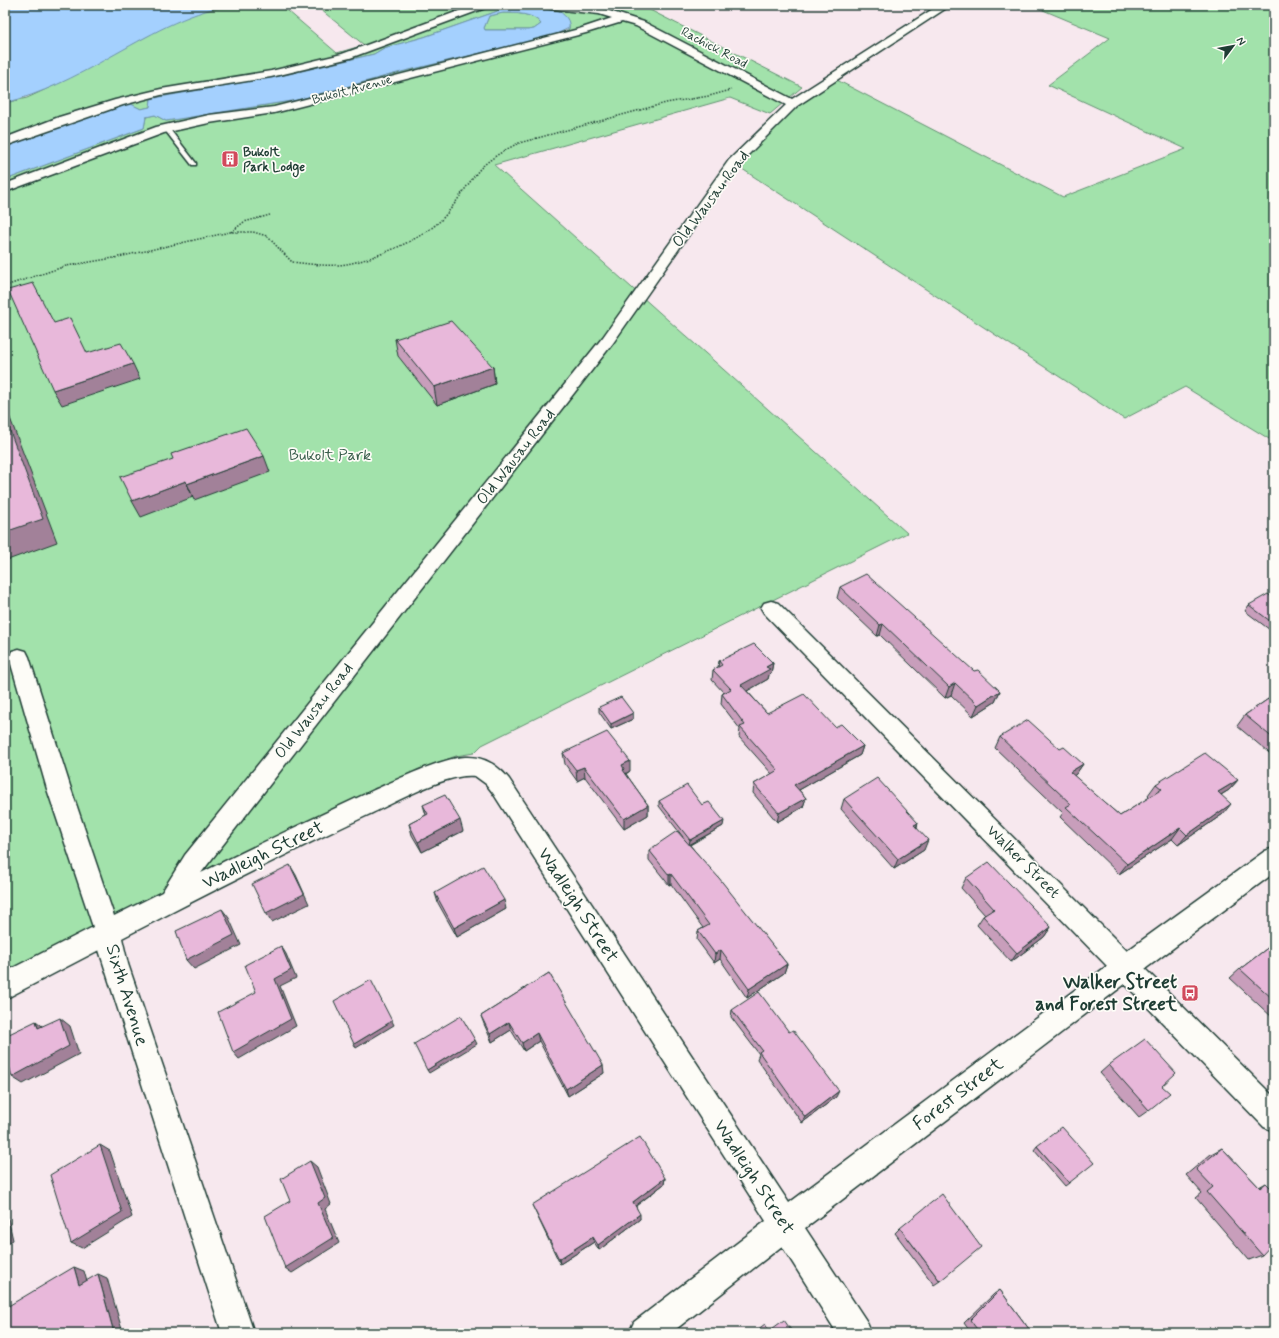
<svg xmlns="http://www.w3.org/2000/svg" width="1279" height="1338" font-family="Mynerve,sans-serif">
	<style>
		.green { fill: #a2e2ab; stroke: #609070 }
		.water { fill: #a4d0fe; stroke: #6f95ad; fill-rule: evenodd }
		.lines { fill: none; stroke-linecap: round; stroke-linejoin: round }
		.service-casing { stroke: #1f3d34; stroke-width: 3 }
		.minor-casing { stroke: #1f3d34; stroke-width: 3 }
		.path { stroke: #1f3d34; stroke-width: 1.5; stroke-dasharray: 1.5 1.5; stroke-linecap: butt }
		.service { fill: #fdfcf7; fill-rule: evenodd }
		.minor { fill: #fdfcf7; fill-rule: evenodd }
		.wall { fill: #c89ebb; stroke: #1f3d34 }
		.shaded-wall { fill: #a28199; stroke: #1f3d34 }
		.building { fill: #e8b8da; stroke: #1f3d34 }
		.labels { text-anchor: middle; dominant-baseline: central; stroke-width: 3.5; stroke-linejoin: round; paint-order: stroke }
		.far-street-label { font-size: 13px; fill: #1f3d34; stroke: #fdfcf7 }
		.far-poi-label { font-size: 13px; font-weight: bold; fill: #1f3d34; stroke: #fdfcf7; text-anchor: start }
		.street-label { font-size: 16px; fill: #1f3d34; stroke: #fdfcf7 }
		.park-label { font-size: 16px; fill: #395e4c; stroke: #fdfcf7 }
		.near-street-label { font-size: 19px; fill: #1f3d34; stroke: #fdfcf7 }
		.near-poi-label { font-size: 19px; font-weight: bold; fill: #1f3d34; stroke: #fdfcf7; text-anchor: end }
	</style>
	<rect width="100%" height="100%" fill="#f7e8ee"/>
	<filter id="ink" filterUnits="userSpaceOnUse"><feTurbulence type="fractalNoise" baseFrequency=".025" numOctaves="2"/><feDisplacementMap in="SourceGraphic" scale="8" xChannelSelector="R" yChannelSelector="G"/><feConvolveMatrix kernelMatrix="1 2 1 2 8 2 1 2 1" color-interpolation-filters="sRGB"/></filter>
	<g filter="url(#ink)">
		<!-- green -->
		<path class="green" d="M230,5H281L337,53L364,45L315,5H515L424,37L384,48L374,54L285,75L160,97L151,99L150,107L141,109L128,103L47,131L5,147V103L27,98L55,85L175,21L199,12Z
			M555,5H640L802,87L770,114L730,98L494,165L907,533L482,745L474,753L456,756L421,769L5,974V180L144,128L146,117L155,115L166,121L297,100L405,71L566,31L569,29V25Z
			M1031,5H1274V442L1185,387L1124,419L733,163L798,105L833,78L1063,197L1186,149L1048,85L1110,38Z
			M503,13C515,13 534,13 541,24L534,29L528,30H485L484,28L489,16Z"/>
		<!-- water -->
		<path class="water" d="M5,5H230C185,13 148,36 108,58C75,77 41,94 5,103Z
			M515,5H555C559,14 571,16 569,28L552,36L405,71L297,100L166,121L155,115L146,117L144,128L5,180V147L47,131L129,103L141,109L150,107L151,99L160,97L285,75L374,54L384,48L424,37ZM503,13C515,13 534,13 541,24L534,29L528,30H485L484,28L489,16Z"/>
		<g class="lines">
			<!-- service casing -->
			<g class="service-casing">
				<path id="service" d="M164,127H168L196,163V165H192L164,129Z"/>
			</g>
			<!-- minor casing -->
			<g class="minor-casing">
				<path id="minor" d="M475,5H489L488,7L350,58L271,77L161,95L123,105L5,146V138L59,117L115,100L161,89L271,71L342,54Z
					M538,5H571L600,8L644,22L792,99L939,5H951L797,106L737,166L613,343L201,873C259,844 316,817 374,790C397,780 442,758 465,757C483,756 498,765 509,779L789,1203L1107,966L764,613L761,608L764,603L771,601L778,603L1127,951L1265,851L1274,848V873L1145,969L1274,1097V1131L1264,1127L1125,984L805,1228L867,1322L872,1333H837L782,1246L671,1333H629L634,1322L766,1221L493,793L486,784L475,776C448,772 394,803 368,815C285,854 203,896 122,938L128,964L254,1333H222L99,950L5,999V972L93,927L47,789L9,657L12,651L19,649L26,651L29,657L71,789L114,916L162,892L185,855L603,337L729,160L786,105L636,26L622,22L586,33L274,113L209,123L164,133L5,192V184L156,127L209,115L274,107L579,29L612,18L599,14L543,8Z"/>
			</g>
			<!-- path -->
			<path class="path" d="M231,232L244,222L270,215
				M5,286L66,266L114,258L230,232H253L267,236L292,262C310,264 329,267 347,264C374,259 423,239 442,219C456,204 466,186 479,170C489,159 506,149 519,143L666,103L709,96L731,90"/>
			<!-- service -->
			<use href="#service" class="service"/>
			<!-- minor -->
			<use href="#minor" class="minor"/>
		</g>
		<!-- wall -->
		<path class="wall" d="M395,339L493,367L495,384L437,405L398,356Z
			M840,587L974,671L1000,691L995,702L973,716L951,695L945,698L880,635L877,636L837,598Z
			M1274,599V633L1245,611L1249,605Z
			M719,661L773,663L771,673L769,675L768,679L747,691L767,713L835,727L863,746L860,755L799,790L806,798L803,807L777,822L753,793L754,784L772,774L739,737L740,729L721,704L722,694L724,693L712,680L713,670L718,667Z
			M1274,695V757L1237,726L1245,715Z
			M599,707L633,713V719L611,729L599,712Z
			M1000,737L1060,749L1083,764L1076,774L1074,776L1120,816L1150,797L1148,795L1156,784L1238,780L1229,790L1221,795L1223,814L1178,845L1172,839L1119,874L1060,817L1063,813L995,748Z
			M563,753L630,771L626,774L648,805V815L624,829L585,777L577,781L565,764Z
			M844,799L918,823L917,827L924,850L894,869L841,809Z
			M659,801L702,805L723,826L690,845L787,964L784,973L747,998L720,959L714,963L697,940L698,931L703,928L671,884L669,885L649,860V850L683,837L659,806Z
			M423,805L463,831L422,852L412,835L409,824L426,815Z
			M966,878L1051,927L1044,937L1011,962L977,925L983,916L985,915L961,888Z
			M435,893L506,909L457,937L438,903Z
			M1274,943V1019L1230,978L1240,969Z
			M549,973L604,1073L568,1096L539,1041L524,1051L511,1030L492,1042L484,1024L481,1016Z
			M732,1010L836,1097L802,1123L757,1059L759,1054L731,1017Z
			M1109,1065L1162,1086L1149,1110L1139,1117L1100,1073Z
			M1037,1146L1069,1183L1065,1186L1034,1150Z
			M1222,1148L1259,1187L1266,1183L1262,1255L1249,1260L1196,1198L1202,1193L1186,1175L1211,1154Z
			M665,1178L664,1184L636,1206L640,1219L599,1250L594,1242L560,1264L532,1205Z
			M900,1228L940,1281L934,1285L895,1233Z
			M1000,1290L1032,1333H971L964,1323L994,1294Z
			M1274,1309V1313L1272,1311Z"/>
		<!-- shaded-wall -->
		<path class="shaded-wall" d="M133,364L140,379L62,405L53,390Z
			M493,367L495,384L437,405L434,387Z
			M5,405L57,542L5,561Z
			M264,456L270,472L194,500L187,484Z
			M186,481L193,497L141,517L132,501Z
			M883,624L880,635L877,636L880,625Z
			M773,663L771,673L769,675L768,679L740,695L741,685L766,667Z
			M955,683L951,695L945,698L949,687Z
			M1000,691L995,702L973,716L978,705Z
			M633,713V719L611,729V724Z
			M863,746L860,755L792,794L794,785Z
			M630,761V771L625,774L623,780L622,765Z
			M1083,764L1076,774L1064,783L1070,772Z
			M584,767L585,777L577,781L576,770Z
			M1238,780L1229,790L1209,802L1218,792Z
			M806,798L803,807L777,822L779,813Z
			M1231,804L1223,814L1178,845L1187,835Z
			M648,805V815L624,829V819Z
			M460,820L463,831L422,852L418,842Z
			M724,821L723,826L689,845L690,840Z
			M918,823L914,833V825Z
			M1180,828L1172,839L1119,874L1127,864Z
			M928,840L924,850L894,869L898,859Z
			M290,865L296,875L309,904L272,922L266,913Z
			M671,874V884L669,885V875Z
			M504,900L506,909L457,937L454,928Z
			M222,909L229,918L241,945L194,969L186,960Z
			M1051,927L1044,937L1011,962L1017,953Z
			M281,946L286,954L296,978L280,986L296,1026L239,1059L233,1052L275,979Z
			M721,950L720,959L714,963L715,954Z
			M787,964L784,973L747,998L749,989Z
			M60,1018L70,1026L79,1054L23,1084L12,1077Z
			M36,1021L46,1029L38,1028Z
			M392,1021L394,1025L356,1048L354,1044Z
			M509,1022L511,1030L492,1042L490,1034Z
			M537,1033L539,1041L524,1051L522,1043Z
			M475,1040L477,1044L429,1073L427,1070Z
			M603,1065L604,1073L568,1096L566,1089Z
			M839,1091L836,1097L802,1123L805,1117Z
			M100,1145L110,1151L132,1217L82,1248L71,1243Z
			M310,1161L317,1167L331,1204L325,1209L339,1243L292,1273L285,1268Z
			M665,1178L664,1184L634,1207L633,1202Z
			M5,1205L13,1240L5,1245Z
			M640,1214V1219L599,1250L598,1245Z
			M593,1237L594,1242L560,1264L559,1259Z
			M74,1267L84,1271L89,1289L79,1285Z
			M98,1274L107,1278L123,1333H114Z"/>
		<!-- building -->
		<path class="building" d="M33,283L54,323L70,318L87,353L121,343L133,364L53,390L8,290Z
			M451,321L493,367L434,387L395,339Z
			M5,418L43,519L5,532Z
			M246,428L264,456L187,484L186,481L132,501L120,477L173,459L171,454Z
			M866,574L974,671L978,670L1000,691L978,705L955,683L949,687L883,624L880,625L840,587Z
			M1268,594L1274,599V624L1249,605Z
			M754,644L773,663L766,667L770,669L741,685L767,713L804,694L835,727L841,724L863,746L794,785L806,798L779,813L754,784L778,770L740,727L745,725L722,694L731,689L713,670L722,665L719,661Z
			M1274,695V739L1245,715Z
			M621,697L633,713L611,724L599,707Z
			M1028,720L1060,749L1064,747L1083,764L1070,772L1120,816L1162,789L1156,784L1205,753L1238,780L1218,792L1231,804L1187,835L1180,828L1127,864L1066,807L1071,804L1000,737Z
			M607,732L630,761L622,765L624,769L623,770L648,805L624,819L584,767L576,770L563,753Z
			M877,778L918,823L914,825L928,840L898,859L844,799Z
			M687,785L702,805L709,802L724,821L690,840L659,801Z
			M445,795L460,820L418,842L409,824L428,814L423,805Z
			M677,831L719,878L787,964L749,989L721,950L715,954L698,931L709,925L671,874L669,875L649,850Z
			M989,862L1051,927L1017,953L983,916L994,909L966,878Z
			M290,865L304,894L266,913L252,884Z
			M483,866L504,900L454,928L435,893Z
			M222,909L234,935L186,960L176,931Z
			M1274,943V1000L1240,969Z
			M281,946L291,970L275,979L291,1019L233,1052L218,1012L256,992L245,965Z
			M549,973L603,1065L566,1089L537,1033L522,1043L509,1022L490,1034L481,1016Z
			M371,980L392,1021L354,1044L334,1001Z
			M759,992L789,1032L793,1030L839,1091L805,1117L759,1052L762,1050L732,1010Z
			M461,1016L475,1040L427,1070L414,1044Z
			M60,1018L69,1046L12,1077L5,1050V1036L36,1021L38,1028Z
			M1145,1039L1176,1073L1162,1086L1170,1093L1149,1110L1109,1065Z
			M1062,1127L1094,1163L1069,1183L1037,1146Z
			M640,1137L665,1178L633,1202L640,1214L598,1245L593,1237L559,1259L532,1205Z
			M100,1145L122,1212L71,1243L50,1175Z
			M1222,1148L1260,1188L1266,1183L1274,1191V1242L1262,1255L1207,1192L1213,1187L1196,1169Z
			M310,1161L325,1198L318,1203L333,1238L285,1268L265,1216L290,1201L281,1179Z
			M942,1194L981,1247L940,1281L900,1228Z
			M5,1230L7,1237L5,1238Z
			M74,1267L79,1285L98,1274L114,1333H5V1308Z
			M1000,1290L1032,1333H980L970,1320Z
			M784,1320L793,1333H753L765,1324L769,1331Z"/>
	</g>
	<!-- icons -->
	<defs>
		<g id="building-square" transform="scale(0.9)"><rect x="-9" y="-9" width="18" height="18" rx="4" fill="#d1495b" stroke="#fdfcf7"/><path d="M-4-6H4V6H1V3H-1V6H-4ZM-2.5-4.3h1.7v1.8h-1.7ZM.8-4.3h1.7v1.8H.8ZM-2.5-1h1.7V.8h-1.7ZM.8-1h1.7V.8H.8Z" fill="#fff"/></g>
		<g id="bus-square" transform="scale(0.9)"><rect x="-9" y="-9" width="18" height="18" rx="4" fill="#d1495b" stroke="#fdfcf7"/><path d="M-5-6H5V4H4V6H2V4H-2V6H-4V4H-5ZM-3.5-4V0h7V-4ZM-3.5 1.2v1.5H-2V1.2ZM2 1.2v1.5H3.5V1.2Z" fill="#fff"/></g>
	</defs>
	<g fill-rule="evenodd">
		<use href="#building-square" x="230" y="159"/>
		<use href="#bus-square" x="1190" y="993"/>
	</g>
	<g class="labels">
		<!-- far-street labels -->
		<g class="far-street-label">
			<text transform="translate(714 48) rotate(28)">Rachick Road</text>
			<text transform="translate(352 90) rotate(-15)">Bukolt Avenue</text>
		</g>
		<!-- far-poi labels -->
		<g class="far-poi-label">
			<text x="243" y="152">Bukolt<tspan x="243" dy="15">Park Lodge</tspan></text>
		</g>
		<!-- street labels -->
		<g class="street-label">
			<text transform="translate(711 199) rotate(-53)">Old Wausau Road</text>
			<text transform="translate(516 457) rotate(-52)">Old Wausau Road</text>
			<text transform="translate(314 711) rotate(-52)">Old Wausau Road</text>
			<text transform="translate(1023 862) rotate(45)">Walker Street</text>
		</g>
		<!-- park labels -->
		<g class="park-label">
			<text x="330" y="455">Bukolt Park</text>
		</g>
		<!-- near-street labels -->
		<g class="near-street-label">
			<text transform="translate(263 855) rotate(-26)">Wadleigh Street</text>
			<text transform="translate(578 905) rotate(57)">Wadleigh Street</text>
			<text transform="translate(127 995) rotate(73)">Sixth Avenue</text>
			<text transform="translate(958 1094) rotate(-37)">Forest Street</text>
			<text transform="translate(754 1177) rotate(57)">Wadleigh Street</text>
		</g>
		<!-- near-poi labels -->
		<g class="near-poi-label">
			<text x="1177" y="982">Walker Street<tspan x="1177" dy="22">and Forest Street</tspan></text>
		</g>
	</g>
	<!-- margin -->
	<rect width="1279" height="1338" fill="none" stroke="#fdfcf7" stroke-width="20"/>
	<rect x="10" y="10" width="1259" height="1318" fill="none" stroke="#1f3d34" stroke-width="1.5" filter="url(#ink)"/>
	<!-- north arrow -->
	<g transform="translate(1233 46) rotate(58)" stroke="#fdfcf7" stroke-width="3" paint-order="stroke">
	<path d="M0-3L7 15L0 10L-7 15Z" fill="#1f3d34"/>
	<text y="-6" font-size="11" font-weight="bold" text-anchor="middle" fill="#1f3d34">N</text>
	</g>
</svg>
